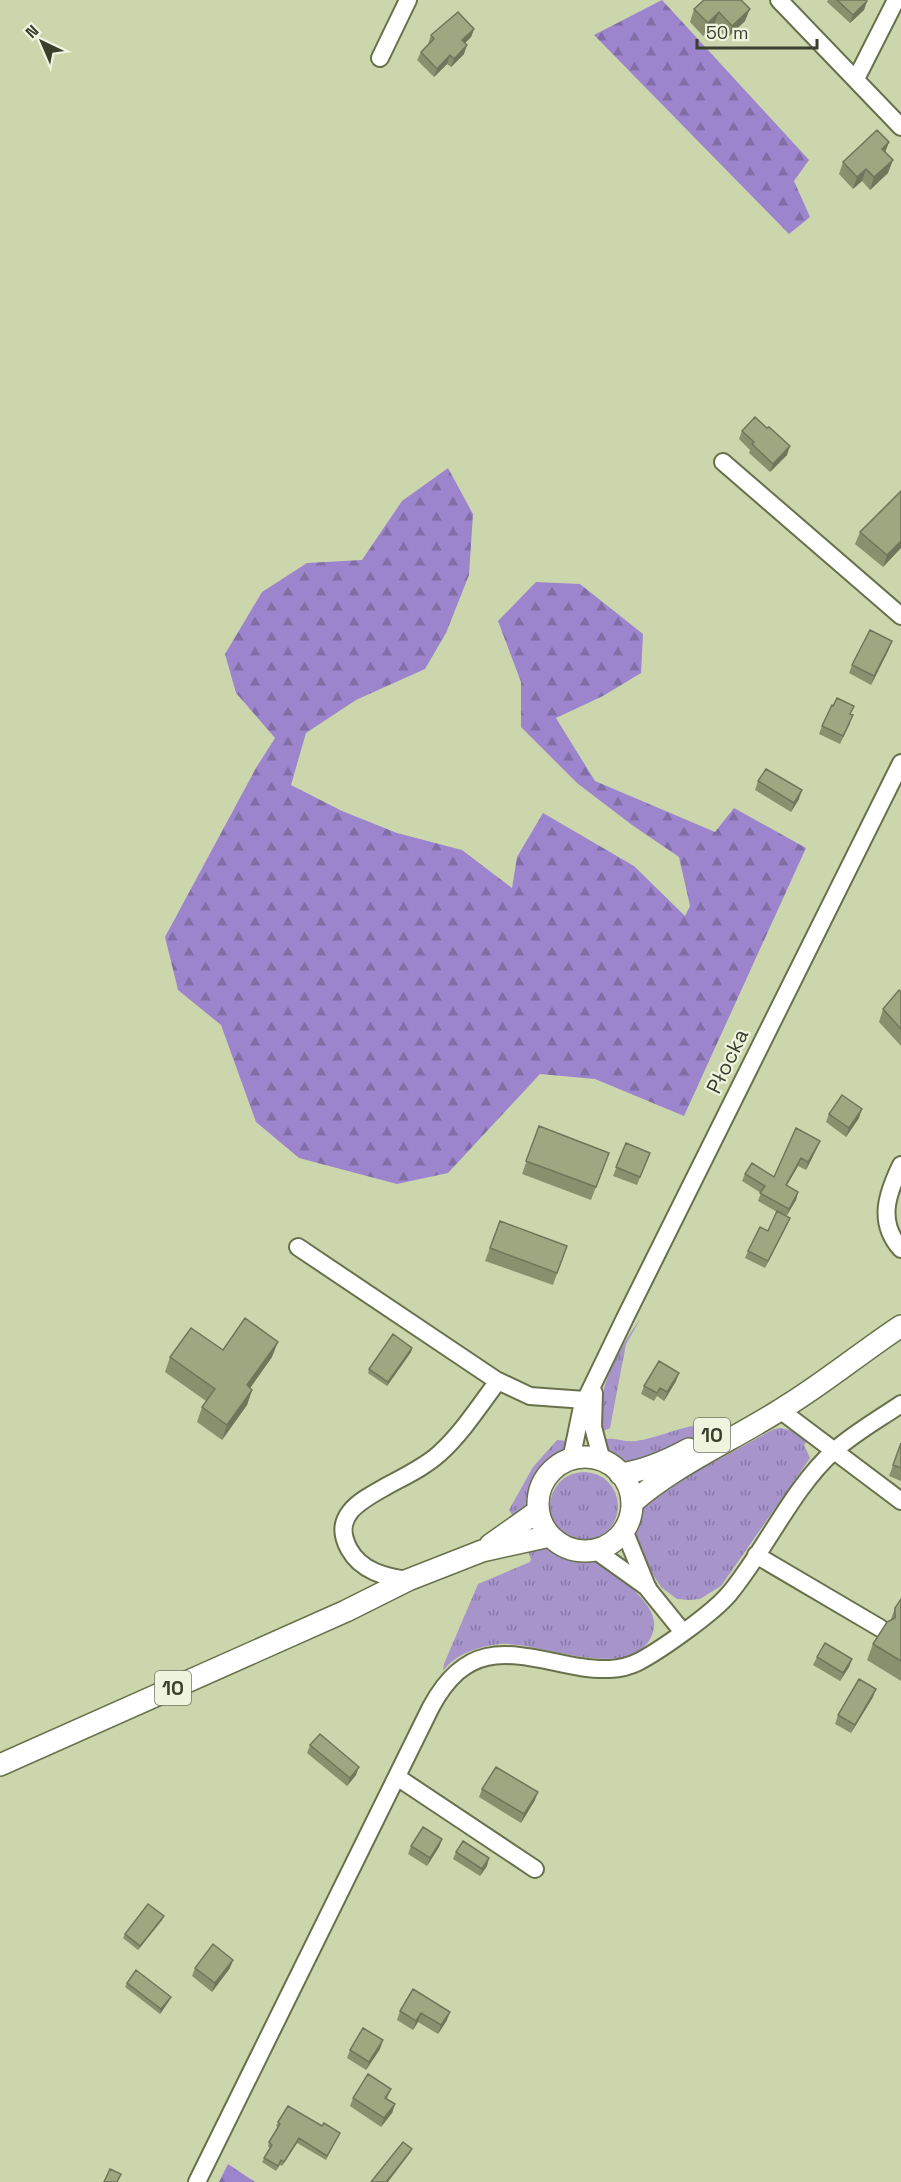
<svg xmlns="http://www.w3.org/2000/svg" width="901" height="2182" font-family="'Space Grotesk',sans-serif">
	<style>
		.grass { fill: url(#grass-tufts) }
		.forest { fill: url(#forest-firs) }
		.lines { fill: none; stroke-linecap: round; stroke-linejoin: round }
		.minor-casing { stroke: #68714b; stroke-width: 20 }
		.major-casing { stroke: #68714b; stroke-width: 24 }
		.minor { stroke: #fff; stroke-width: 16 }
		.major { stroke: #fff; stroke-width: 21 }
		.wall { fill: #88906e }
		.shaded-wall { fill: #6f765a }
		.building { fill: #9ea880; stroke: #6f765a; stroke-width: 1.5 }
		.labels { text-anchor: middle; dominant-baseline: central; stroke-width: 4.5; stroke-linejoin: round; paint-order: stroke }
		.shield { fill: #eff4df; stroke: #717563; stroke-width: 1.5 }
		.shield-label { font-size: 20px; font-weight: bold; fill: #3b3f2e }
		.street-label { font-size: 21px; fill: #3b3f2e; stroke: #eff4df }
	</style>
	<defs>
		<pattern id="grass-tufts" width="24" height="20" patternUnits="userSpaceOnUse" patternTransform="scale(1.5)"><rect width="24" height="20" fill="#a694cb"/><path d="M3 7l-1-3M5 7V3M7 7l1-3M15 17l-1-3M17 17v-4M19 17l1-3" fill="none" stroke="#887aa5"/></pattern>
		<pattern id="forest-firs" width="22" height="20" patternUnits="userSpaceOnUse" patternTransform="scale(1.5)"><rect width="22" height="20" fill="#9d85cd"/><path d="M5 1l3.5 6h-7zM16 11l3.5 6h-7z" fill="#816ea7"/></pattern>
	</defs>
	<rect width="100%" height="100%" fill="#ccd6ad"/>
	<!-- grass -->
	<path class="grass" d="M641,1318L626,1344L610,1428L601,1432C601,1421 600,1410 602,1399C605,1374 626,1338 641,1318Z
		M692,1426L699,1430L700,1436L674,1451L624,1464L609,1455L603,1440C615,1436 623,1443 636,1441C655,1438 673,1430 692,1426Z
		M781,1428L793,1431L807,1441L804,1445L810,1458L721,1586L700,1599L689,1600L677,1599L661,1587L650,1570L649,1565L641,1555L635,1539L639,1515L643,1504L690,1470L710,1464L774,1429Z
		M557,1440L569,1441L565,1445L566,1448L539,1476L527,1507L515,1519L509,1510L533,1467Z
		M550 1506a34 34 0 1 1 68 0a34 34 0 1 1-68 0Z
		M544,1547L571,1559L601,1562L623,1581H625C640,1597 664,1615 650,1639C626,1682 538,1641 500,1644C480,1646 455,1654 443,1671L444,1664L478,1584L530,1562L531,1559L527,1548Z"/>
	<!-- forest -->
	<path class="forest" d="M662,0L809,160L794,181L810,217L789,234L594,35Z
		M448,468L473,514L469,575L446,633L425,669L356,700L306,733L291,785L342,811L397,833L462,850L512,888L517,857L543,813L634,866L685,916L690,906L679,857L632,825L577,783L521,727V682L498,621L536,582L580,584L643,634L641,673L603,696L556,718L595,781L715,832L734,808L806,848L684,1116L595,1079L540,1074L448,1173L397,1184L299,1158L256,1122L221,1025L178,990L165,937L256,768L275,738L236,693L225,654L262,592L307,563L362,560L402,501Z
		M228,2164L255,2182H219Z"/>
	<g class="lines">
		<!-- minor casing -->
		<g class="minor-casing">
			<path id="minor" d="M779,0L901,127
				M380,58L408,0
				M856,79L896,0
				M723,462L901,616
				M901,1165C887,1194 877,1222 901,1249
				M298,1247L496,1380L530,1396L585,1400
				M594,1393L593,1427L602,1461
				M780,1410L901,1501
				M571,1460L582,1407L626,1316L901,763
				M624,1530L648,1589L682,1631
				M595,1550L648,1588
				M756,1555L880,1628
				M408,1580C385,1577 361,1571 349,1549C331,1516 360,1501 385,1487C403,1477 425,1467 440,1453C462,1433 480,1405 498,1381
				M397,1777L535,1869
				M197,2182L431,1707C470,1635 514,1655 580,1667C600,1670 620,1671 638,1662C661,1650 713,1613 729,1594C765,1551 793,1487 834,1451C854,1433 879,1419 901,1404"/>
		</g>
		<!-- major casing -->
		<g class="major-casing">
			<path id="major" d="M538 1504a47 47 0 1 1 94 0a47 47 0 1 1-94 0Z
				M620,1474C644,1471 667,1461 689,1449
				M632,1503C675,1465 731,1441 780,1410C822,1385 860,1353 901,1326
				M490,1545L538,1511
				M0,1765L346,1611L408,1580L482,1551L550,1536"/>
		</g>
		<!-- minor -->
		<use href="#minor" class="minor"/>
		<!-- major -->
		<use href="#major" class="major"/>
	</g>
	<!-- wall -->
	<path class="wall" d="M704,0L745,21L727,38L714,25L703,36L690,22L694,9Z
		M828,0H866L867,1L864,10L850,23L827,2Z
		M474,29L471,37L465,43L464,54L451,67L447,64L434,77L417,60L421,52L428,44L431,35Z
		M889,142L885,152L888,173L870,190L862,181L853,189L839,174L843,162Z
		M742,431L787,455L770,472L749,453L750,450L739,439Z
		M901,491V548L883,567L855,544L860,532Z
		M889,649L871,685L849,673L852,665Z
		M851,714L850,724L840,744L819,734L822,726Z
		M758,781L799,799L791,812L755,790Z
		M901,992V1046L879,1022L883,1009Z
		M829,1114L859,1118L846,1137L826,1122Z
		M539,1126L609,1153L591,1200L522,1174Z
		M820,1141L817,1148L806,1170L798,1166L787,1185L798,1192L796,1200L786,1216L790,1218L787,1225L765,1268L745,1258L748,1251L768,1231L777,1212L758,1201L761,1193L742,1181L745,1174L774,1177Z
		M626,1143L650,1153L637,1185L613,1176Z
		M500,1221L567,1246L553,1285L485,1261Z
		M412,1348L411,1352L387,1386L368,1373L369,1369Z
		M223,1350L272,1357L250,1388L252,1390L247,1405L222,1440L197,1422L202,1407L206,1401L165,1372L170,1357Z
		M676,1381L664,1401L657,1396L654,1401L641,1394L644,1386Z
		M901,1443V1481L889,1476Z
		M901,1599V1681L867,1660L873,1644L891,1619L895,1608Z
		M817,1657L852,1659L849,1667L840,1681L813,1665Z
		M873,1697L851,1733L835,1724L838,1715Z
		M310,1745L356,1775L347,1786L307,1753Z
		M482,1789L535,1800L521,1823L479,1797Z
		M442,1839L439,1847L427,1866L408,1854L411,1846Z
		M456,1852L487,1866L480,1876L453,1859Z
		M164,1916L162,1920L138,1950L123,1938L125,1934Z
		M195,1968H230L212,1992L192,1976Z
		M127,1983L169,2001L160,2014L125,1987Z
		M413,1989L447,2020L438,2034L418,2022L413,2030L397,2020L400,2011Z
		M380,2049L366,2070L347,2058L350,2050Z
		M391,2089L387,2099L395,2104L392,2113L381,2127L350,2106L353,2098Z
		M278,2122L322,2126L340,2133L326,2160L297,2143L282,2166L280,2165L276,2171L262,2162L270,2148L268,2146L269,2142L278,2127L276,2126Z"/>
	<!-- shaded-wall -->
	<path class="shaded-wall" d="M867,1L864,10L850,23L853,15Z
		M750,9L745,21L727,38L732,26Z
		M719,12L714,25L703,36L708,23Z
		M474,29L471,37L459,49L462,40Z
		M467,45L464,54L451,67L454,59Z
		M450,55L447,64L434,77L437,69Z
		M889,142L884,155L882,149Z
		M893,160L888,173L870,190L874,177Z
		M866,169L862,181L853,189L857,177Z
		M790,446L787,455L770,472L773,464Z
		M901,541V548L883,567L887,555Z
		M892,641L889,649L871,685L874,676Z
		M802,790L799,799L791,812L794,803Z
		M862,1109L859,1118L846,1137L849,1128Z
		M820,1141L817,1148L806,1170L808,1162Z
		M801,1158L798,1166L783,1192L786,1185Z
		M798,1192L796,1200L786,1217L789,1209Z
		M790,1218L787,1225L765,1268L768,1261Z
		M278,1342L272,1357L241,1401L247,1385Z
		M412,1348L411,1352L387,1386L388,1382Z
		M679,1373L676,1381L664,1401L667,1392Z
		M252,1390L247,1405L222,1440L227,1425Z
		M852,1659L849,1667L840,1681L843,1673Z
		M876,1689L873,1697L851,1733L855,1725Z
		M359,1767L356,1775L347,1786L350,1778Z
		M538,1792L535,1800L521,1823L524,1814Z
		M442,1839L439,1847L427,1866L430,1858Z
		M489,1858L487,1866L480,1876L482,1869Z
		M164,1916L162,1920L138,1950L140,1946Z
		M233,1960L230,1968L212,1992L215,1983Z
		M171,1997L169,2001L160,2014L161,2009Z
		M450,2012L447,2020L438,2034L441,2025Z
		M421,2013L418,2022L413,2030L416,2021Z
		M383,2040L380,2049L366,2070L369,2062Z
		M395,2104L392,2113L381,2127L384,2118Z
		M299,2138L297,2143L282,2166L284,2162Z
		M412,2149L410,2153L388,2182H386Z"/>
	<!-- building -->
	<path class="building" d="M704,0H741L750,9L732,26L719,12L708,23L694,9Z
		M837,0H866L867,1L853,15Z
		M458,12L474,29L462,40L467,45L454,59L450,55L437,69L421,52L434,39L431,35Z
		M877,130L889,142L882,149L893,160L874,177L866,169L857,177L843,162Z
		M755,417L767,428L769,427L790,446L773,464L752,444L754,442L742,431Z
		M901,491V541L887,555L860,532Z
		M870,630L892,641L874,676L852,665Z
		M837,698L854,706L850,714L853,715L843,736L822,726L832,705L833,706Z
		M766,769L802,790L794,803L758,781Z
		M899,990L901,992V1029L883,1009Z
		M842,1095L862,1109L849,1128L829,1114Z
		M539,1126L609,1153L596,1187L526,1161Z
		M796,1128L820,1141L808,1162L801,1158L786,1185L798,1192L789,1209L760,1193L765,1186L745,1174L752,1163L774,1177Z
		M626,1143L650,1153L640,1177L616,1167Z
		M777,1211L790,1218L768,1261L748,1251L760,1227L768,1231Z
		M500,1221L567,1246L557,1273L490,1248Z
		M245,1318L278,1342L247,1385L252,1390L227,1425L202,1407L215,1389L170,1357L191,1328L223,1350Z
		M393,1334L412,1348L388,1382L369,1369Z
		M659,1361L679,1373L667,1392L660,1388L657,1393L644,1386Z
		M901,1443V1468L893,1465Z
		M901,1599V1661L873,1644L887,1622L895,1618V1608Z
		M825,1643L852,1659L843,1673L817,1657Z
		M859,1679L876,1689L855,1725L838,1715Z
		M320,1734L359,1767L350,1778L310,1745Z
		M496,1767L538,1792L524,1814L482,1789Z
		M423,1827L442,1839L430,1858L411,1846Z
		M463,1841L489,1858L482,1869L456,1852Z
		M148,1904L164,1916L140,1946L125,1934Z
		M213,1944L233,1960L215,1983L195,1968Z
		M136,1970L171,1997L161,2009L127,1983Z
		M413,1989L450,2012L441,2025L421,2013L416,2021L400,2011Z
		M363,2028L383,2040L369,2062L350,2050Z
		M368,2074L391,2089L385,2098L395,2104L384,2118L353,2098Z
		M288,2106L322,2126L324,2123L340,2133L327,2156L299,2138L284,2162L281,2160L278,2166L264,2158L272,2145L269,2142L280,2124L278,2122Z
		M403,2142L412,2149L386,2182H371Z
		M110,2169L121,2174L117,2182H104Z"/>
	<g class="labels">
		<!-- shield labels -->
		<g class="shield">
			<rect x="694" y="1418" width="36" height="34" rx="4.5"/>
			<rect x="155" y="1671" width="36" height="34" rx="4.5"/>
		</g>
		<g class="shield-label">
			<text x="712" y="1435">10</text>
			<text x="173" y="1688">10</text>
		</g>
		<!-- street labels -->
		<g class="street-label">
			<text transform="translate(727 1061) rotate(-64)">Płocka</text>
		</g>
	</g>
	<!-- north arrow -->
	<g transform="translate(42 42) rotate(316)" stroke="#eff4df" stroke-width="4.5" paint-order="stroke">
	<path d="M0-4.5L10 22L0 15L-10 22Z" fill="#3b3f2e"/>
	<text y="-9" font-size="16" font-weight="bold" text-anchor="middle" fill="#3b3f2e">N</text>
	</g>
	<!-- scale -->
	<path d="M697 39v9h120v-9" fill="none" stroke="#3b3f2e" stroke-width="3"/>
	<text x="706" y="39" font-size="18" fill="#3b3f2e" stroke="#eff4df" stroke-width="4.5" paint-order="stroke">50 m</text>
</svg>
